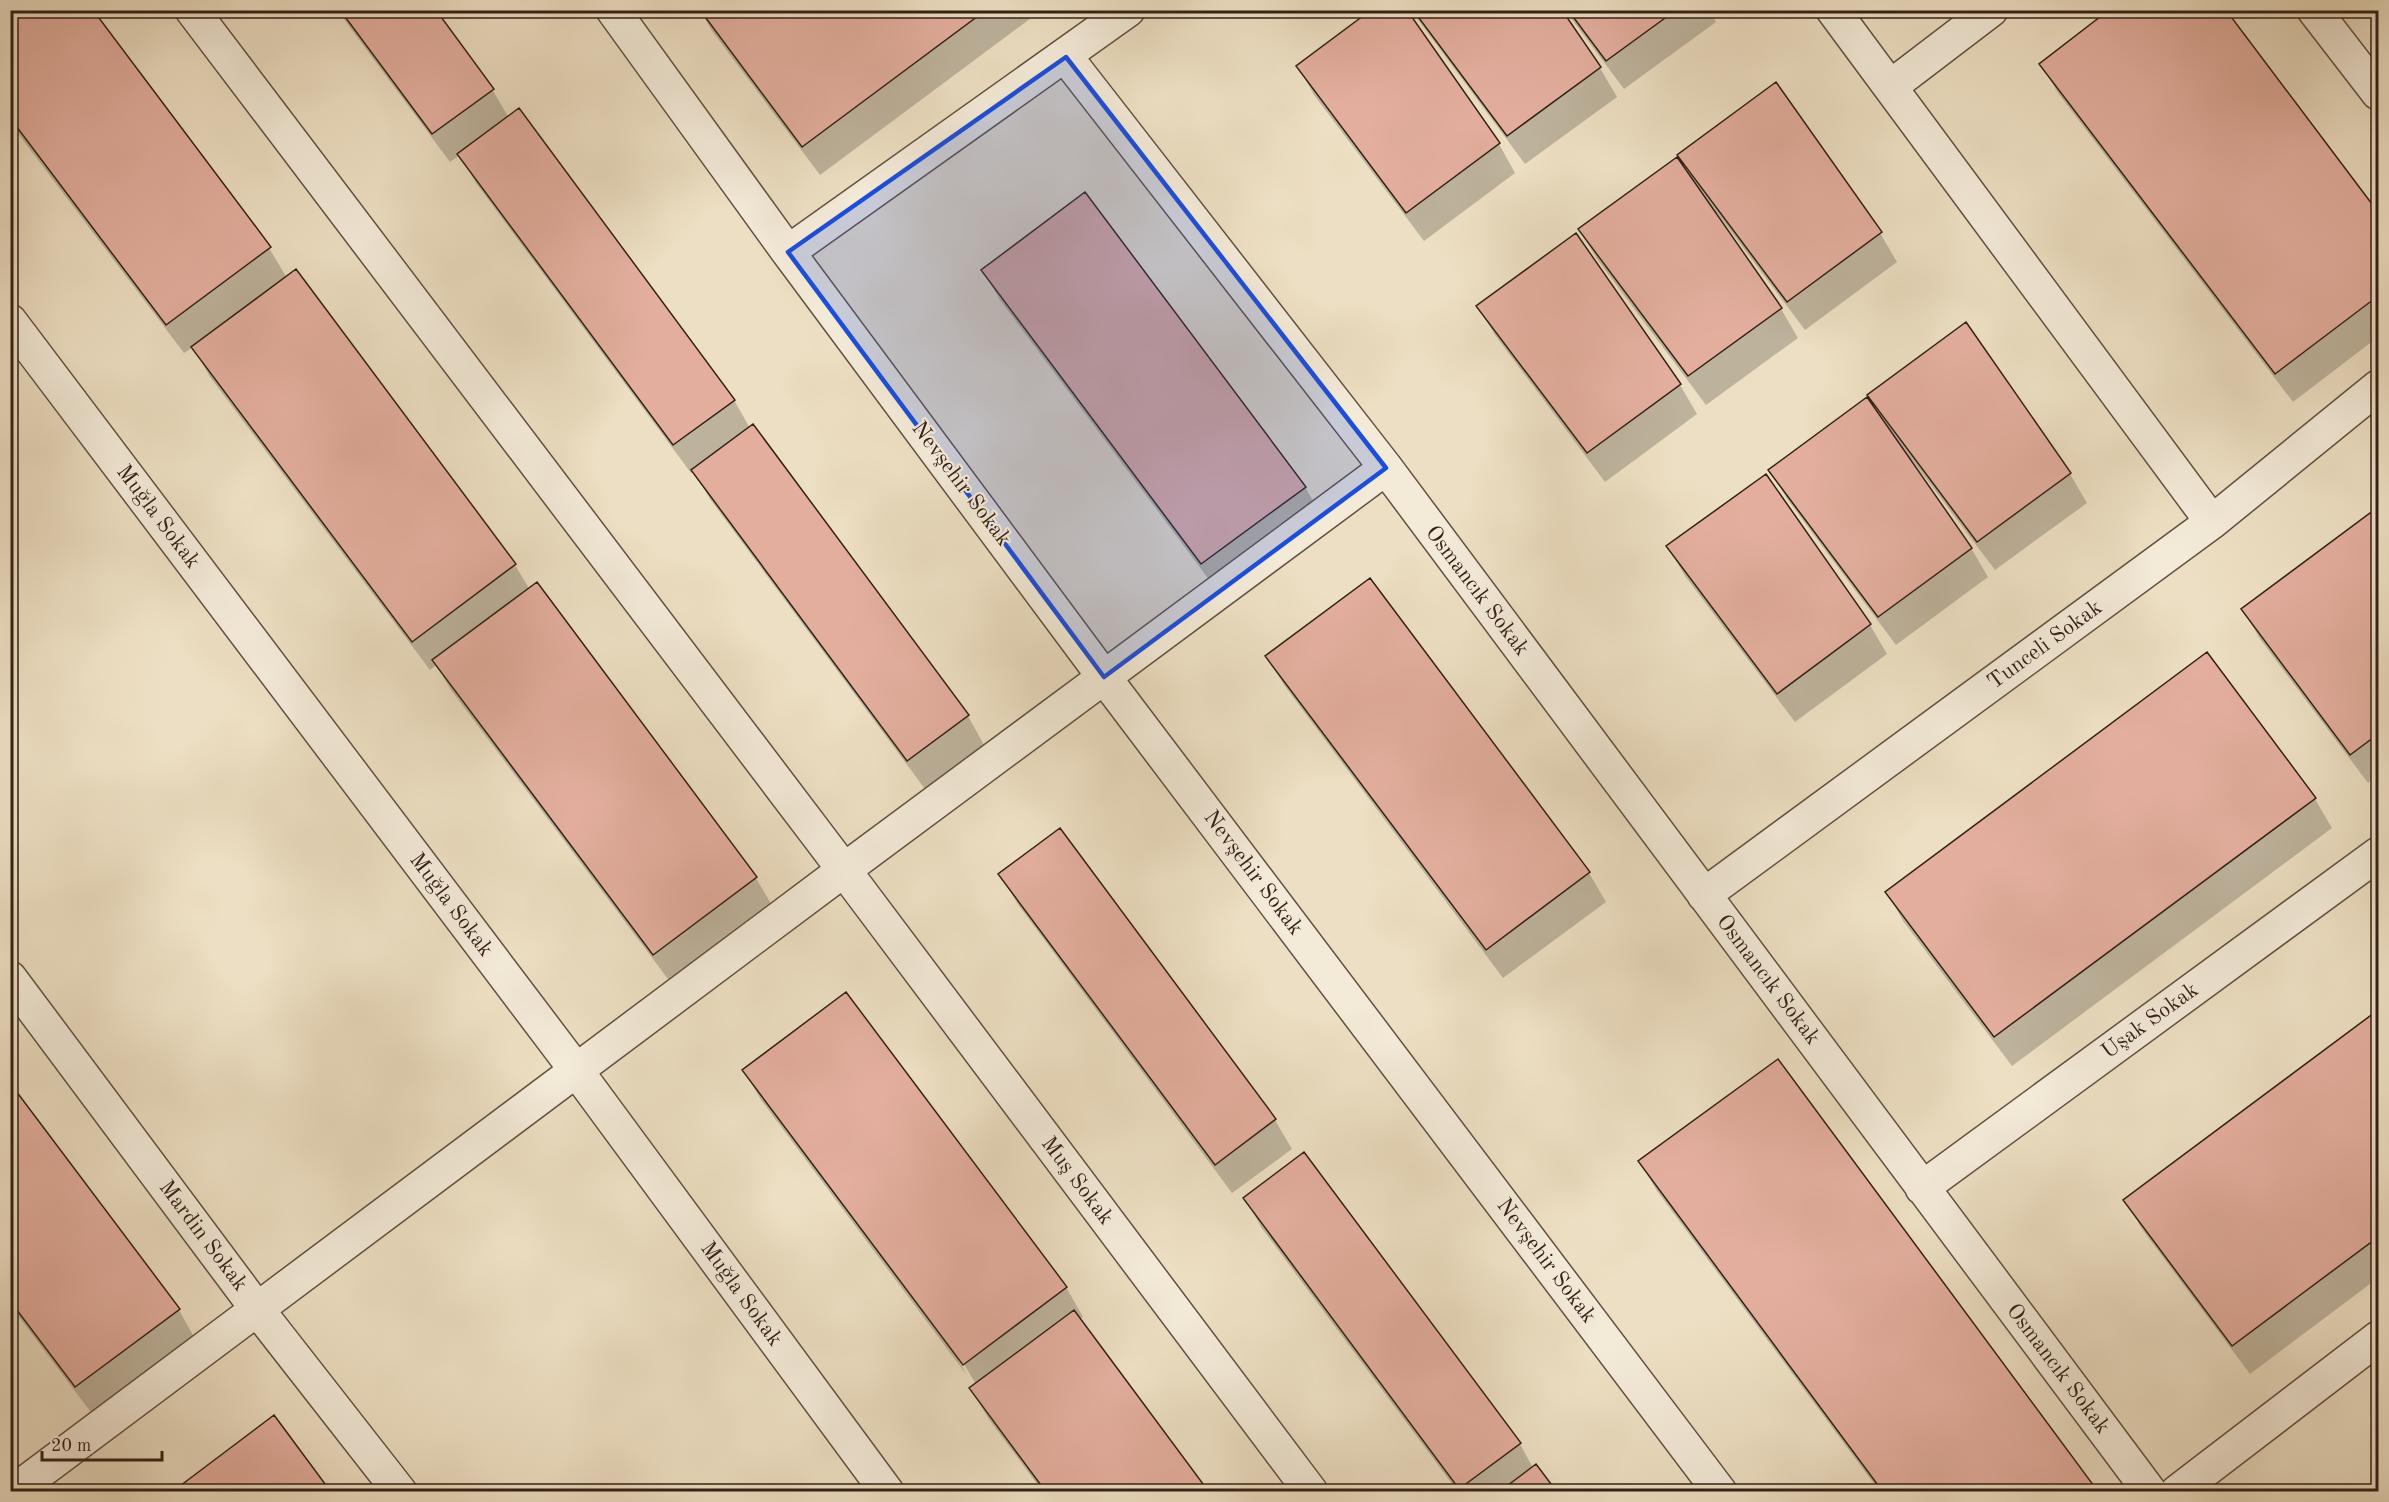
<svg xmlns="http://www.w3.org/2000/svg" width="2389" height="1502" font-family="'Old Standard TT',serif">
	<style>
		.shadow { fill: #0003 }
		.building { fill: #e3ae9e; stroke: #342017; stroke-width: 1.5 }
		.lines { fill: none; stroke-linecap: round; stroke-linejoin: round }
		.minor-casing { stroke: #625042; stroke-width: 36 }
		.minor { stroke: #f3ead8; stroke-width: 33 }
		.marked { fill: #1d4ed8; fill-opacity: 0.2; stroke: #1d4ed8; stroke-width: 4.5; stroke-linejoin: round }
		.labels { text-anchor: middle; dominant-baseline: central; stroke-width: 4.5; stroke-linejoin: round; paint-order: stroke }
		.street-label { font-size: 22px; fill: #342017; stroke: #f3ead8 }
	</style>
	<rect width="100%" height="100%" fill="#eddfc3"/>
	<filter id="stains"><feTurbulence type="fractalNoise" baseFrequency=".00333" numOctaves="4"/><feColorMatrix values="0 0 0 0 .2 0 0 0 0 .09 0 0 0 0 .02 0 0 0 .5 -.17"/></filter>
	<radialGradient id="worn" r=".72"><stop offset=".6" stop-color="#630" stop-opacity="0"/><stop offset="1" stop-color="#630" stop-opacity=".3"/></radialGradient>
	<!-- shadow -->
	<path class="shadow" d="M10,10H91L269,248L287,278L515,565L530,590L756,878L773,907L671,983L451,690L436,665L430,670L210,377L193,347L184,353L10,123Z
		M337,10H434L492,89L509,118L734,400L750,428L968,716L984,745L925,789L710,499L694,471L691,473L476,183L460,155L450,162Z
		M700,10H1042L820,175L712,31Z
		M1405,10L1499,144L1515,173L1424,241L1314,95L1298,66Z
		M1411,10H1560L1600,68L1617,97L1525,164Z
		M1565,10H1709L1716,22L1624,89Z
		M2224,10L2378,215V337L2293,402L2058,93L2041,64Z
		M1776,84L1880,233L1897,262L1805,330L1717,213L1715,214L1781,309L1798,338L1706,405L1597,259L1580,230L1690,174L1679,155Z
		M1575,236L1680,385L1697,414L1605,482L1495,335L1478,306Z
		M983,271L1305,487L1322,516L1219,593L1000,300Z
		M1966,324L2070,474L2087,503L1995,570L1912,460L1910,461L1971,548L1988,577L1896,645L1787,499L1770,470L1880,414L1869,395Z
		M1766,476L1870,625L1887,654L1795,722L1685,576L1668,547Z
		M2378,509V775L2368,783L2260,639L2243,610Z
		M1369,580L1589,873L1606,902L1503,978L1284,685L1267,656Z
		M2207,654L2315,799L2332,828L2012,1066L1903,921L1887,892Z
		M1060,830L1275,1120L1292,1149L1232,1193L1017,903L1000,874Z
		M2378,1012V1278L2250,1374L2142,1229L2125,1200Z
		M744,1071L1066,1287L1083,1317L1079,1320L1208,1492H1043L988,1418L971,1389L977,1386L960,1357L958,1359L966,1374L761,1100Z
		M10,1086L179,1310L195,1339L93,1415L10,1305Z
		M1304,1154L1520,1444L1533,1468L1555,1492H1458L1261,1227L1245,1198Z
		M1640,1162L2093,1486L2096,1492H1880L1657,1191Z"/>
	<!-- building -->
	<path class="building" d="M10,10H93L271,247L166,325L10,118Z
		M340,10H436L494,89L432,134Z
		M700,10H986L802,147Z
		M1371,10H1407L1500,143L1406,213L1296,66Z
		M1413,10H1562L1601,67L1507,136Z
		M1568,10H1676L1606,61Z
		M2109,10H2226L2378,212V296L2275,374L2039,64Z
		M1776,82L1882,232L1787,302L1677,155Z
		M519,108L735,400L673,445L457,154Z
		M1677,157L1782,308L1688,376L1578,229Z
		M1085,192L1306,487L1201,564L981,270Z
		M1576,233L1681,384L1587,453L1476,306Z
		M296,269L516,564L412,642L191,347Z
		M1966,322L2071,473L1977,542L1867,395Z
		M1867,397L1972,548L1878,617L1768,470Z
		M753,424L969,715L907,761L691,470Z
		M1766,474L1871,624L1777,694L1666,546Z
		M2378,507V734L2350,755L2241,609Z
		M1370,578L1590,872L1486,950L1265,656Z
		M537,582L757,877L653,955L432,660Z
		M2207,652L2316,798L1994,1037L1885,892Z
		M1060,828L1276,1119L1215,1165L998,874Z
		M846,992L1067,1287L963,1365L742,1070Z
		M2378,1010V1237L2232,1346L2123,1200Z
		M1778,1059L2094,1486L2086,1492H1883L1638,1161Z
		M10,1083L180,1309L75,1387L10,1301Z
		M1304,1152L1521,1443L1459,1489L1243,1198Z
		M1074,1310L1209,1492H1046L969,1388Z
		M274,1415L331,1492H172Z
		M1536,1464L1557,1492H1499Z"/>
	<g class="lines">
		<!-- minor casing -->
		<g class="minor-casing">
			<path id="minor" d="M192,10L844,870L1311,1492
				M613,10L788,252L1128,10
				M1833,10L2212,522
				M2314,10L2378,93
				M1066,57L1386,468L2150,1492
				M1890,87L1991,10
				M788,252L1104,677L1720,1492
				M10,321L576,1070L887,1492
				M1704,895L2212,522L2378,387
				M10,978L257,1309L400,1492
				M1922,1188L2378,854
				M13,1492L844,870L1386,468
				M2177,1492L2378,1338"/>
		</g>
		<!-- minor -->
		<use href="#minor" class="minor"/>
	</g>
	<!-- marked area -->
	<path class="marked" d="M1066,57L1386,468L1104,677L788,252Z"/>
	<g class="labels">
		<!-- street labels -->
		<g class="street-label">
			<text transform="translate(961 484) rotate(53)">Nevşehir Sokak</text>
			<text transform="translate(158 517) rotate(53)">Muğla Sokak</text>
			<text transform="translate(1477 591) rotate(53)">Osmancık Sokak</text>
			<text transform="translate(2045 645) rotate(-36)">Tunceli Sokak</text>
			<text transform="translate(1253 873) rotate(53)">Nevşehir Sokak</text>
			<text transform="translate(451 905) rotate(53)">Muğla Sokak</text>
			<text transform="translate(1768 980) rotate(53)">Osmancık Sokak</text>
			<text transform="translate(2150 1021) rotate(-36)">Uşak Sokak</text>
			<text transform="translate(1077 1181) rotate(53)">Muş Sokak</text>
			<text transform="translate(203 1236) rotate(53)">Mardin Sokak</text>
			<text transform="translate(1546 1261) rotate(53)">Nevşehir Sokak</text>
			<text transform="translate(741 1294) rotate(54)">Muğla Sokak</text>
			<text transform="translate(2058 1369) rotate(53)">Osmancık Sokak</text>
		</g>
	</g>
	<!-- margin -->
	<rect width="2389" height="1502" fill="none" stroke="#eddfc3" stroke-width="36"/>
	<rect x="12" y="12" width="2365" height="1478" fill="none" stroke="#342017" stroke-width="3"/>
	<rect x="18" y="18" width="2353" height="1466" fill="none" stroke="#342017" stroke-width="1.5"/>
	<!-- scale -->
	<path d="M42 1451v9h120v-9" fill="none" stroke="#342017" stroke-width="3"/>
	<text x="51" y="1451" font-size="18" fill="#342017" stroke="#f3ead8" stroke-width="4.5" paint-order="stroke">20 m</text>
	<rect width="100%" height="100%" filter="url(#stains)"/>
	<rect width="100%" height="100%" fill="url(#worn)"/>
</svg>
